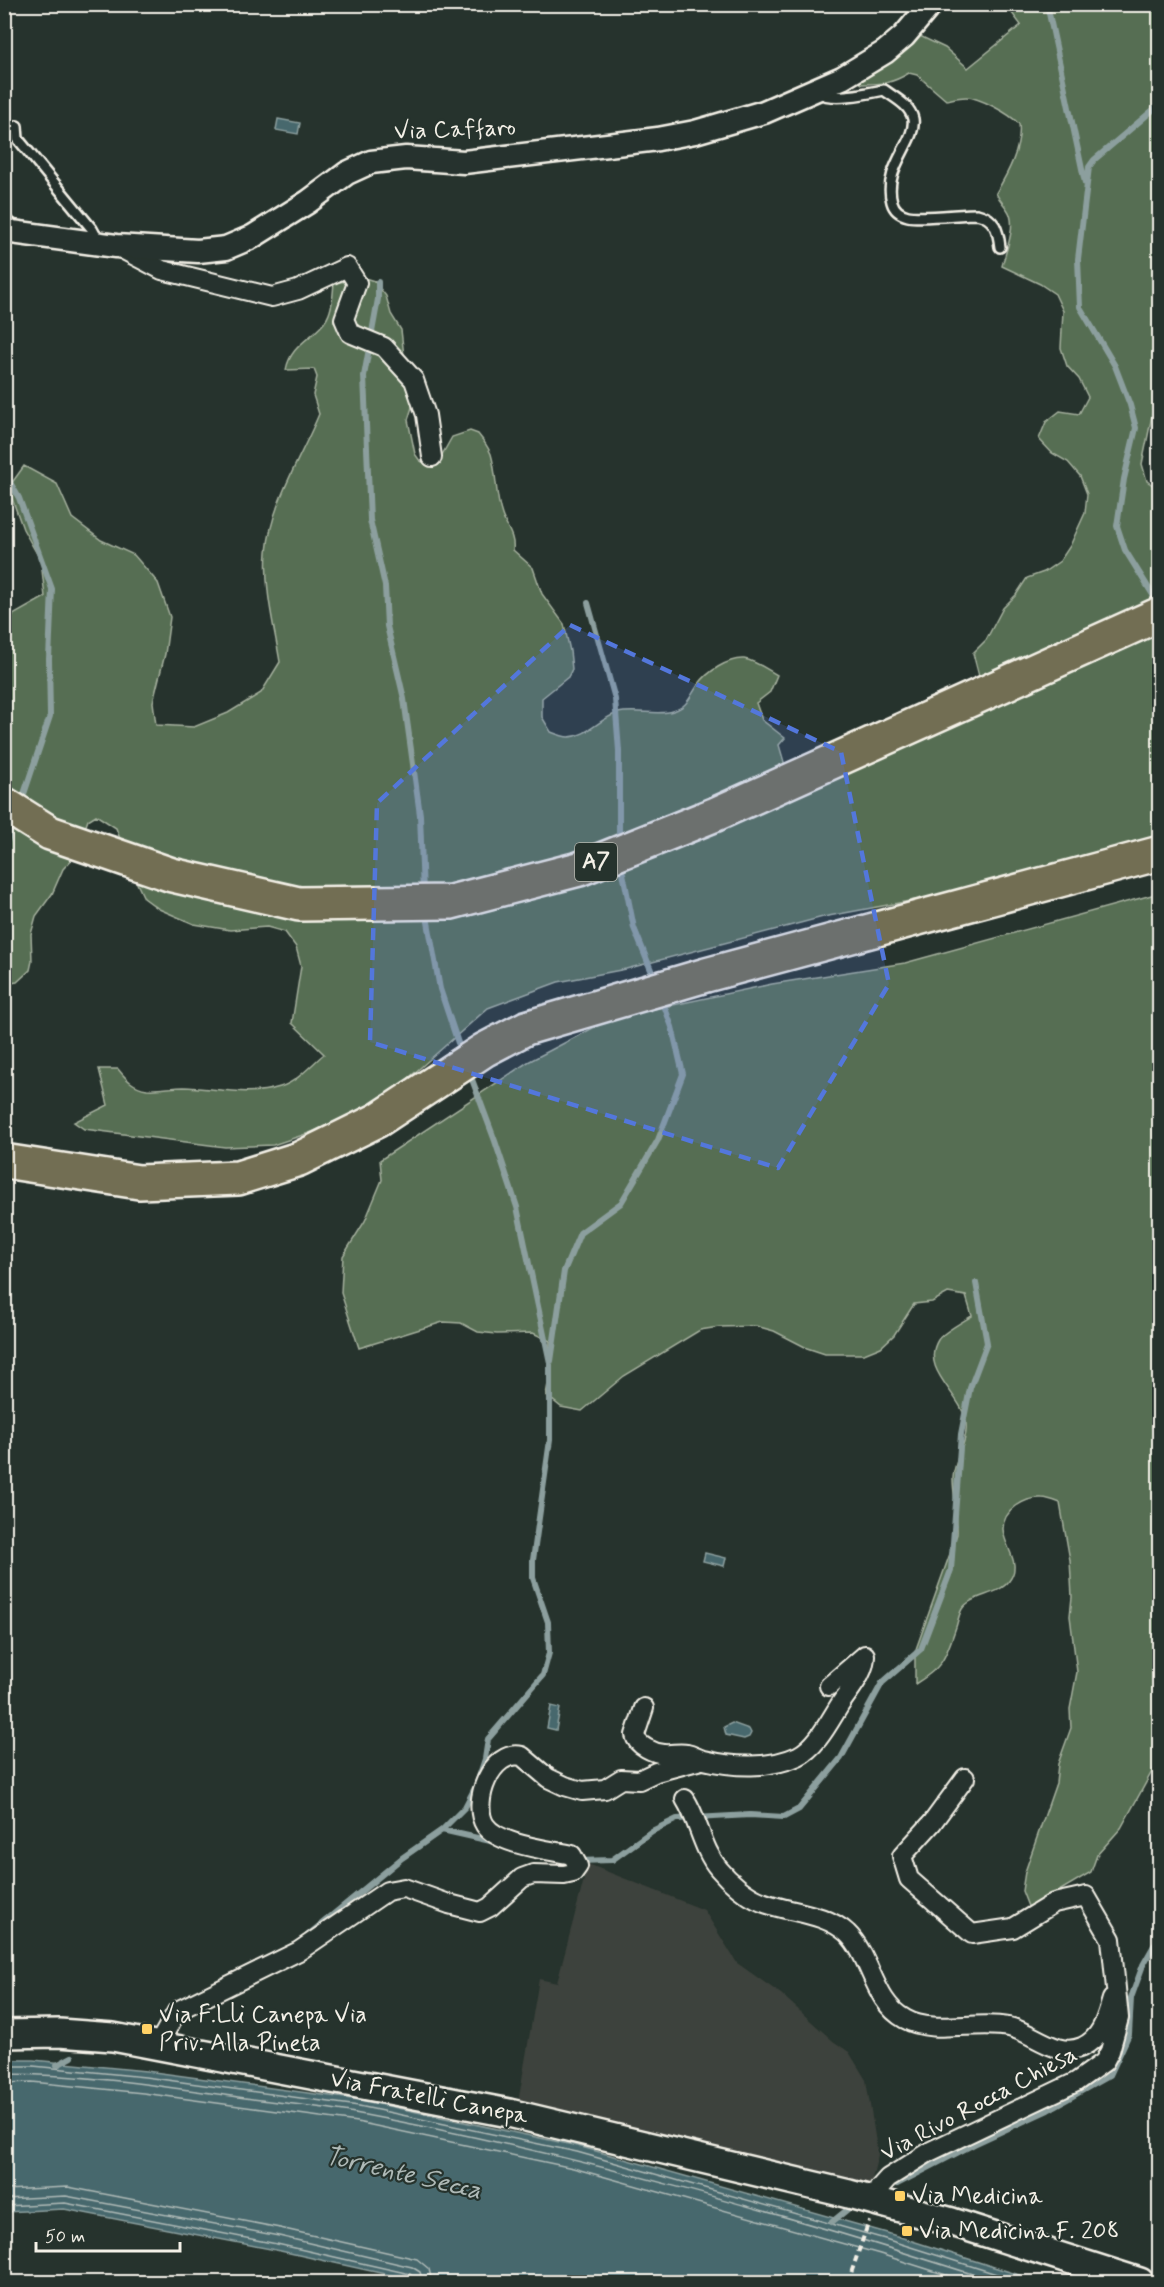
<svg xmlns="http://www.w3.org/2000/svg" width="1164" height="2287" font-family="Mynerve,sans-serif">
	<style>
		.built { fill: #3d423c }
		.green { fill: #566e53; stroke: #a5b09e; stroke-width: 1.5 }
		.water { fill: #47686d; stroke: #8c9f9e; stroke-width: 1.5 }
		.lines { fill: none; stroke-linecap: round; stroke-linejoin: round }
		.shore { stroke: #afbab7; stroke-width: 1.5 }
		.stream { stroke: #8c9f9e; stroke-width: 6 }
		.service-casing { stroke: #f4f1e8; stroke-width: 14 }
		.minor-casing { stroke: #f4f1e8; stroke-width: 22 }
		.tertiary-casing { stroke: #f4f1e8; stroke-width: 27 }
		.secondary-casing { stroke: #f4f1e8; stroke-width: 32 }
		.motorway-casing { stroke: #f4f1e8; stroke-width: 38 }
		.path { stroke: #f4f1e8; stroke-width: 4; stroke-dasharray: 6 4.5; stroke-linecap: butt }
		.service { stroke: #26332d; stroke-width: 9 }
		.minor { stroke: #26332d; stroke-width: 18 }
		.tertiary { stroke: #26332d; stroke-width: 22 }
		.secondary { stroke: #26332d; stroke-width: 27 }
		.motorway { stroke: #726e52; stroke-width: 33 }
		.marked { fill: #5377dc; fill-opacity: 0.2; stroke: #5377dc; stroke-width: 4.5; stroke-dasharray: 12 8; stroke-linejoin: round }
		.poi-dot { fill: #ffd166; stroke: #26332d; stroke-width: 2 }
		.labels { text-anchor: middle; dominant-baseline: central; stroke-width: 4.5; stroke-linejoin: round; paint-order: stroke }
		.shield { fill: #26332d; stroke: #b6b8b0; stroke-width: 1.5 }
		.shield-label { font-size: 22px; font-weight: bold; fill: #f4f1e8 }
		.street-label { font-size: 24px; fill: #f4f1e8; stroke: #26332d }
		.poi-label { font-size: 24px; fill: #f4f1e8; stroke: #26332d; text-anchor: start }
		.water-label { font-size: 26px; font-style: italic; fill: #afbab7; stroke: #26332d }
	</style>
	<rect width="100%" height="100%" fill="#26332d"/>
	<filter id="ink" filterUnits="userSpaceOnUse"><feTurbulence type="fractalNoise" baseFrequency=".0167" numOctaves="2"/><feDisplacementMap in="SourceGraphic" scale="12" xChannelSelector="R" yChannelSelector="G"/><feConvolveMatrix kernelMatrix="1 2 1 2 8 2 1 2 1" color-interpolation-filters="sRGB"/></filter>
	<g filter="url(#ink)">
		<!-- built -->
		<path class="built" d="M588,1864L704,1910L737,1963L781,1994L833,2041L849,2052L866,2080L878,2155L870,2187L518,2103L539,1979L557,1983Z"/>
		<!-- green -->
		<path class="green" d="M1006,5H1159L1160,406L1153,411L1142,464L1147,481L1160,490L1159,840L969,890L823,917L626,969L558,982L488,1008L394,1091L356,1112L312,1132L273,1145L225,1147L84,1129L74,1122L108,1105L99,1069H118C126,1079 133,1087 147,1089C158,1090 172,1087 184,1087C216,1088 249,1097 280,1087C297,1082 311,1065 324,1054L292,1023L301,966L296,947L285,932L267,927L230,930L194,924L159,909L144,898L134,877L116,828L96,815L88,820L75,856L63,869L52,894L36,916L31,934L32,961L30,970L17,982L5,984V622L13,615L45,597L41,561L23,529L10,493L11,484L24,466L57,484L72,518L101,540L134,555L158,583L170,617L165,654L153,702L156,725L194,727L228,713L261,693L280,662C274,626 264,588 267,552C271,503 301,458 319,414L313,395L317,377L314,369L286,370C291,340 323,336 330,311C333,302 333,292 334,283L365,278L374,281L386,296L391,314L401,330L404,356L418,388L408,420L415,454L420,461L430,465L438,462L452,437L470,431L478,434C483,440 488,447 491,454C497,474 495,495 502,515C506,527 515,536 513,550L533,568L542,594L564,624L570,651L572,669L568,677L542,698V717L551,732C556,734 564,737 569,737C588,736 600,718 618,713C635,709 660,716 673,711C688,707 690,696 698,685C707,672 728,658 744,659C756,661 768,670 777,675L770,692L756,703L762,720L785,738L779,745L788,776L985,699L973,653L986,640L1003,608L1016,595L1027,578L1044,572L1060,561L1070,546L1085,513L1087,494L1080,476L1068,462L1052,453L1039,439L1046,422L1060,411L1079,414L1088,397L1079,379L1067,366L1061,348L1063,311L1055,294L1040,284L1002,266C1006,250 1018,224 1007,209C1003,203 999,200 996,193C1008,173 1022,147 1019,124C1010,114 979,97 966,97C959,97 952,99 946,100L917,75L909,73C891,84 882,84 862,84L856,80L912,40L920,36L945,48L968,68L1021,25Z
			M1159,893V1765L1154,1768L1121,1828L1097,1855L1091,1872L1029,1909L1022,1891L1025,1872L1056,1783L1058,1764L1071,1728L1070,1709L1077,1672L1070,1616L1072,1597L1070,1560L1060,1503C1055,1501 1048,1498 1042,1498C1025,1497 1003,1510 1003,1529C1004,1548 1023,1563 1009,1581C998,1596 972,1594 962,1609C959,1614 958,1621 956,1627C945,1659 944,1666 915,1684V1652L957,1534C958,1514 953,1496 953,1478C954,1459 968,1443 966,1424C964,1395 919,1371 938,1340C942,1333 964,1321 972,1316L966,1296L948,1293L932,1302L914,1304L894,1335L881,1347L864,1354H825L807,1348L774,1331L756,1326L719,1327L700,1330L624,1376L582,1411L561,1407L546,1395L549,1378L550,1341L533,1333L497,1334L478,1332L461,1323L443,1322L359,1348L341,1293L343,1256L365,1221L382,1180L380,1160L528,1062L612,1018L772,984L905,963Z"/>
		<!-- water -->
		<path class="water" d="M278,119L300,123L298,134L276,130Z
			M705,1553L726,1558L724,1566L703,1561Z
			M551,1706L560,1708L556,1730L547,1728Z
			M732,1723L749,1729L751,1733L749,1737L744,1739L726,1735L724,1727Z
			M5,2060H33L146,2071L360,2100L578,2146L887,2233L1041,2282H421L276,2250L64,2209L5,2212Z"/>
		<g class="lines">
			<!-- shore -->
			<path class="shore" d="M4,2066H33L145,2077L359,2106L577,2152L885,2239L1022,2282
				M4,2074C83,2074 161,2086 238,2097C279,2103 320,2106 360,2114C576,2154 788,2215 997,2282
				M4,2083L32,2082L143,2093L357,2122L573,2168L880,2254L968,2282
				M4,2190L68,2187L280,2228L417,2259L429,2269L432,2282
				M4,2199L66,2196L279,2236L412,2267L420,2272L423,2282
				M4,2206L65,2203L277,2244L410,2274L414,2277L415,2282"/>
			<!-- stream -->
			<path class="stream" d="M1047,4L1085,183
				M378,282V299L364,376L370,520L385,586L387,626L404,699L420,815L423,893
				M4,472L19,498L52,589L49,659L50,716L22,800
				M1153,595L1125,550L1117,526L1124,479L1136,428L1130,405L1115,366L1080,307L1078,259L1089,167L1094,160L1160,104
				M588,603L615,699L619,751V832
				M4,853L10,831
				M623,873L634,928L651,970
				M428,922L440,989L458,1043
				M551,1361L564,1271L580,1233L621,1203L658,1140L683,1074L672,1027L665,1008
				M442,1830L495,1842
				M578,1861L612,1860L652,1831L677,1819L750,1815L784,1817L799,1809L841,1758L882,1683L921,1649L951,1570L961,1434L970,1388L987,1343L976,1283
				M308,1935L402,1858L442,1830L465,1807L476,1786L485,1759L488,1739L543,1675L549,1653L548,1622L533,1578V1560L550,1440V1363L517,1207L495,1141L470,1074
				M57,2065L72,2057
				M897,2184L974,2144L1048,2110L1110,2075L1129,2034L1131,1998L1143,1965L1160,1935
				M832,2222L848,2209"/>
			<!-- service casing -->
			<g class="service-casing">
				<path id="service" d="M820,93C832,101 869,93 884,90C895,98 910,105 913,119C917,141 882,168 892,202C894,209 899,214 908,216C922,219 960,214 977,214C995,218 998,230 1000,247
					M17,126L18,139L92,229L99,242"/>
			</g>
			<!-- minor casing -->
			<g class="minor-casing">
				<path id="minor" d="M120,248L162,270L272,297L298,290L347,267L357,283L344,319L350,333L384,347L414,380L426,415L432,457
					M829,1686L865,1655
					M644,1708L635,1735C637,1746 654,1753 664,1754C672,1755 679,1752 687,1754C693,1755 698,1759 704,1760C733,1767 770,1769 798,1756C817,1747 830,1720 841,1703C851,1688 865,1673 865,1655
					M685,1799C699,1821 702,1849 719,1869C729,1881 746,1896 762,1902C789,1913 824,1912 847,1933C872,1957 873,2002 905,2019C933,2035 977,2020 1009,2027C1033,2032 1056,2058 1082,2047C1102,2038 1106,2018 1112,1999
					M158,2045L177,2011L299,1951L387,1891L404,1888L449,1904L480,1912L490,1907L522,1878L533,1874L564,1875L573,1873L578,1866L572,1855C550,1850 498,1845 485,1825C471,1803 491,1749 522,1756L548,1778L565,1786L582,1791L605,1789L621,1779L639,1780L656,1772L701,1760
					M875,2201L879,2188L888,2178L931,2151L1076,2082L1104,2062L1110,2051L1119,2018L1111,1939L1086,1896L1054,1903L1013,1928L972,1934L909,1879L902,1856L932,1823L965,1778"/>
			</g>
			<!-- tertiary casing -->
			<g class="tertiary-casing">
				<path id="tertiary" d="M4,227L12,232L116,246L198,251L226,248L252,237L308,202L347,173L371,162L406,158L464,162L658,139L695,132L764,112L842,78L885,52L904,36L931,4"/>
			</g>
			<!-- secondary casing -->
			<g class="secondary-casing">
				<path id="secondary" d="M4,2034L59,2033L113,2037L509,2113L849,2194L952,2222L1140,2282"/>
			</g>
			<!-- motorway casing -->
			<g class="motorway-casing">
				<path id="motorway" d="M4,804L50,833L172,875L299,904L451,902L579,869L716,814L1160,614
					M4,1161L139,1182L238,1178L299,1159L378,1120L484,1050L526,1028L706,975L1160,853"/>
			</g>
			<!-- path -->
			<path class="path" d="M848,2282L869,2221"/>
			<!-- service -->
			<use href="#service" class="service"/>
			<!-- minor -->
			<use href="#minor" class="minor"/>
			<!-- tertiary -->
			<use href="#tertiary" class="tertiary"/>
			<!-- secondary -->
			<use href="#secondary" class="secondary"/>
			<!-- motorway -->
			<use href="#motorway" class="motorway"/>
		</g>
	</g>
	<!-- marked area -->
	<path class="marked" d="M570,625L841,752L889,984L778,1168L370,1042L377,803Z"/>
	<!-- markers -->
	<g class="poi-dot">
		<rect x="141" y="2023" width="12" height="12" rx="3"/>
		<rect x="894" y="2190" width="12" height="12" rx="3"/>
		<rect x="901" y="2225" width="12" height="12" rx="3"/>
	</g>
	<g class="labels">
		<!-- shield labels -->
		<rect class="shield" x="575" y="843" width="42" height="38" rx="4.5"/>
		<g class="shield-label">
			<text x="596" y="862">A7</text>
		</g>
		<!-- street labels -->
		<g class="street-label">
			<text transform="translate(455 130) rotate(-2)">Via Caffaro</text>
			<text transform="translate(429 2098) rotate(11)">Via Fratelli Canepa</text>
			<text transform="translate(979 2104) rotate(-28)">Via Rivo Rocca Chiesa</text>
		</g>
		<!-- poi labels -->
		<g class="poi-label">
			<text x="159" y="2015">Via F.Lli Canepa Via<tspan x="159" dy="28">Priv. Alla Pineta</tspan></text>
			<text x="912" y="2196">Via Medicina</text>
			<text x="919" y="2231">Via Medicina F. 208</text>
		</g>
		<!-- water labels -->
		<g class="water-label">
			<text transform="translate(403 2174) rotate(13)">Torrente Secca</text>
		</g>
	</g>
	<!-- margin -->
	<rect width="1164" height="2287" fill="none" stroke="#26332d" stroke-width="24"/>
	<rect x="12" y="12" width="1140" height="2263" fill="none" stroke="#f4f1e8" stroke-width="2" filter="url(#ink)"/>
	<!-- scale -->
	<path d="M36 2242v9h144v-9" fill="none" stroke="#f4f1e8" stroke-width="3"/>
	<text x="45" y="2242" font-size="18" fill="#f4f1e8" stroke="#26332d" stroke-width="4.5" paint-order="stroke">50 m</text>
</svg>
